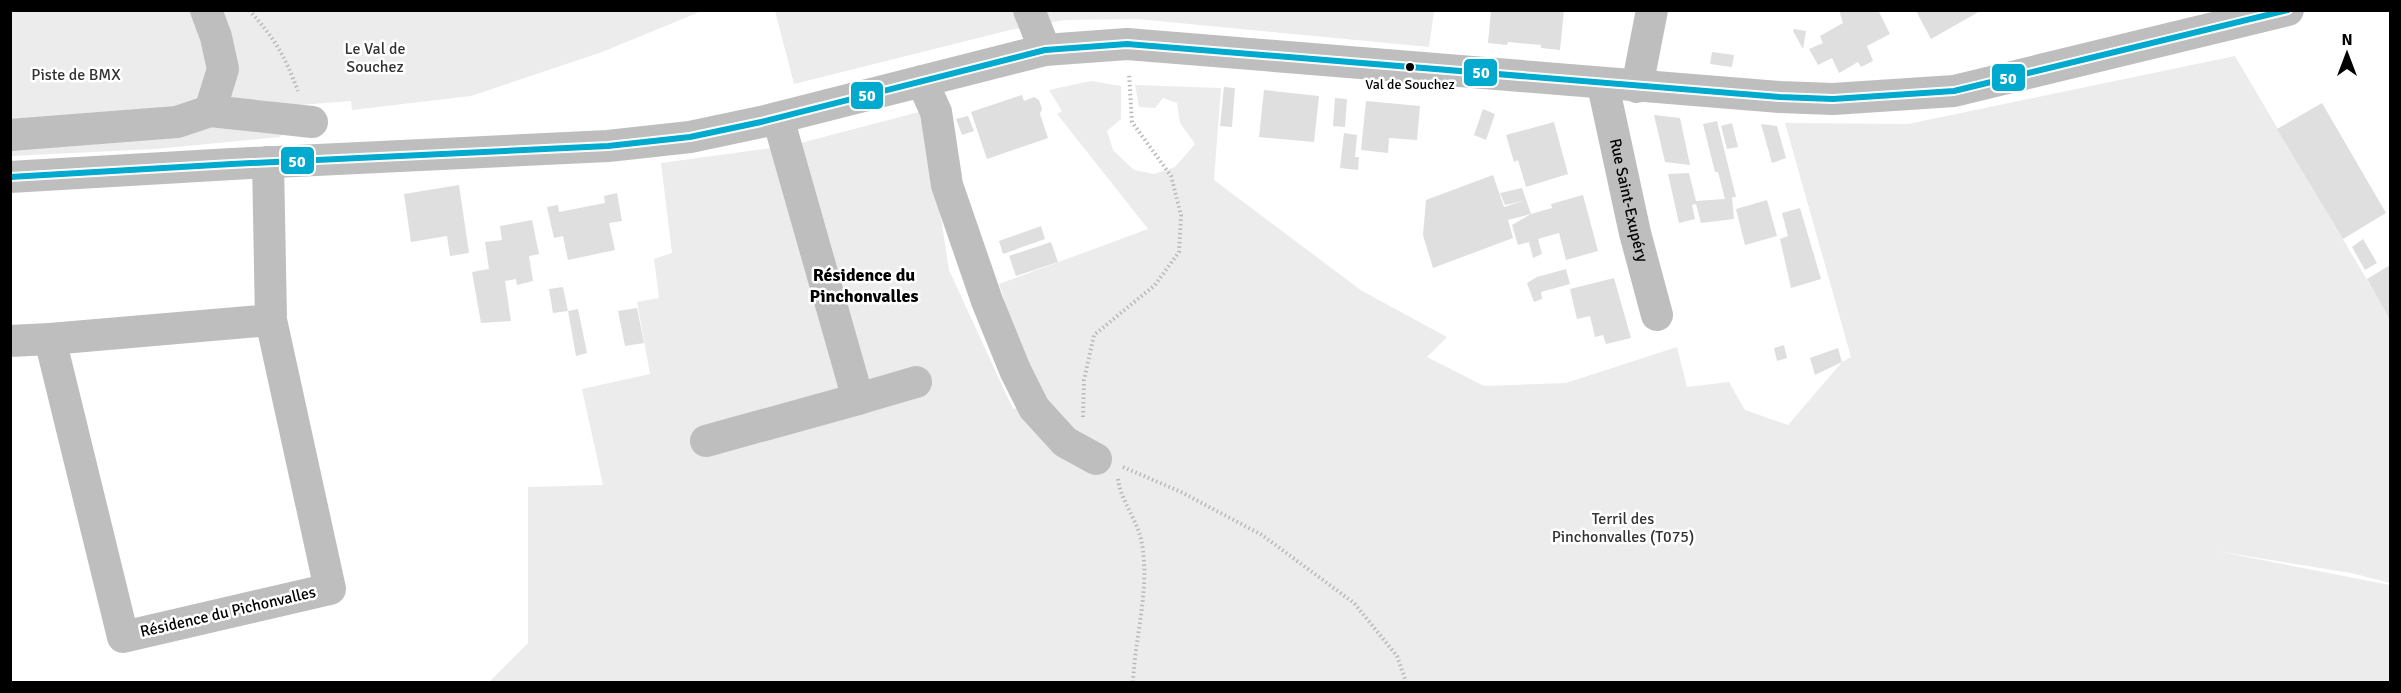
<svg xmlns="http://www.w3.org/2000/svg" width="2401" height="693" font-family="Signika,sans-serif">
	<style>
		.green { fill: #ececec }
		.building { fill: #dfdfdf }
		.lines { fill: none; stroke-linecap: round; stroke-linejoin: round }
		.path { stroke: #b9b9b9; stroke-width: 4; stroke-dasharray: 1.5 3; stroke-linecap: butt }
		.minor { stroke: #bebebe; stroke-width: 32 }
		.bus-1-casing { stroke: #fff; stroke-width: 10 }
		.bus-1 { stroke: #00a9ce; stroke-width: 6 }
		.bus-dot { fill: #000; stroke: #fff; stroke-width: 2 }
		.labels { text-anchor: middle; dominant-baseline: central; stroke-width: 5; stroke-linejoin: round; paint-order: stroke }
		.bus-label { font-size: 14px; fill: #000; stroke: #fff }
		.park-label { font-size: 16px; fill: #333; stroke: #fff }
		.street-label { font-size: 16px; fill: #000; stroke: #fff }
		.neighbourhood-label { font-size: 18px; font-weight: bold; fill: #000; stroke: #fff }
		.line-badge { stroke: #fff; stroke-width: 2 }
		.badge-label { font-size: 16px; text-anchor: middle; font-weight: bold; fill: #fff }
	</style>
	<rect width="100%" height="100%" fill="#fff"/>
	<!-- green -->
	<path class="green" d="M10,11H702L602,52L471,96L352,110L351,101L299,105L280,137L156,149L11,156Z
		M775,11H1434L1429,47L1138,19L1065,20L1010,30L794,84Z
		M2235,56L2390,319V583L2351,573L2216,551L2390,585V682H489L528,643V487L603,485L582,389L650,374L637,302L659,298L654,259L672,253L661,163L793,145L919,112L926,119L949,270L1013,409L1038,401L999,284L1148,229L1057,114L1062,111L1049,90L1091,81L1121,86V119L1107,131L1113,150L1134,170L1154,174L1175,167L1195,144L1180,123L1177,103L1163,98L1155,108L1139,107L1135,85L1221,88L1214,180L1362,291L1447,337L1427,357L1484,386L1566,383L1677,347L1687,387L1729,382L1745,410L1788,425L1842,362L1851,357L1785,123L1908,124Z"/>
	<!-- building -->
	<path class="building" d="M1491,10H1564L1560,50L1541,48V45L1508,42L1507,45L1488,43Z
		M1839,10H1878L1890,34L1867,46L1873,61L1861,67L1858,62L1839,73L1832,58L1818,65L1809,49L1823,43L1820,36L1843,23Z
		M1918,10H1982L1931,39L1916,11Z
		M1794,29L1806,31L1803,49L1793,31Z
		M1712,52L1734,55L1732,67L1710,64Z
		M1224,87L1235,88L1232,127L1220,126Z
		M1264,90L1319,96L1314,142L1259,137Z
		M1022,95L1024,101L1034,97L1039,100L1042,109L1040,114L1048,138L987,159L971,112Z
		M1335,98L1347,99L1345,127L1333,126Z
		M1366,101L1420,106L1417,140L1389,138L1388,153L1361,150Z
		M2322,103L2386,213L2343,239L2277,129Z
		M1483,109L1495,114L1486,140L1474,135Z
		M1654,115L1680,118L1690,165L1665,162Z
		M968,116L974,131L962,135L956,119Z
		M1717,121L1736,197H1732L1734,219L1701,223L1696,204L1692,205L1695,219L1679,223L1668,174L1689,173L1696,201L1725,199L1718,172H1715L1703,124Z
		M1554,122L1568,174L1526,187L1518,160L1514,162L1506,135Z
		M1732,123L1738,147L1727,149L1721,126Z
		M1761,124L1777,126L1786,158L1772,163Z
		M1344,133L1357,135L1355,157H1359L1358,170L1340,168Z
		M1493,175L1504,207L1523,201L1505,205L1500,193L1522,188L1531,214L1552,208L1551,204L1583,195L1598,251L1566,260L1559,233L1538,239L1542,254L1533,258L1529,242L1518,245L1512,225L1531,214L1508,220L1513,238L1433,268L1423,235L1426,200Z
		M459,185L469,253L450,256L447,236L411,242L404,194Z
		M617,193L622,221L609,223L615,250L568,260L563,236L554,238L547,207L558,205L559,212L605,203L604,196Z
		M1767,200L1777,236L1745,245L1736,209Z
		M1800,208L1821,279L1791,288L1780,239L1788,236L1782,213Z
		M532,220L539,254L529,256L533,281L517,285L516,279L505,281L511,321L481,323L472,272L489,269L485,242L502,240L500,226Z
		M1041,226L1045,239L1003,254L999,241Z
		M2363,239L2377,263L2365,270L2352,247Z
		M1051,242L1058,262L1016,276L1009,256Z
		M2390,265V320L2367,279Z
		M1566,269L1570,284L1541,292L1542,299L1534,302L1527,283L1537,277Z
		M1614,278L1631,338L1606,344L1603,335L1595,337L1590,316L1577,319L1570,289Z
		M563,287L568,311L553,313L549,289Z
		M637,308L644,343L625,346L618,311Z
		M578,309L587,353L576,356L568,311Z
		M1784,345L1787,358L1777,361L1774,348Z
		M1838,348L1842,362L1815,375L1810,358Z"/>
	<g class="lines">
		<!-- path -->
		<path class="path" d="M249,10C275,39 284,54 298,91
			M1083,417L1084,380L1094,335L1155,285L1179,252L1181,215L1171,176L1132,122L1129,73
			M1123,467L1181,492L1262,535L1354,603L1397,656L1406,682
			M1118,479C1121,502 1138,520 1142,544C1150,590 1135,636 1133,682"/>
		<!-- minor -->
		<g class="minor">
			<path d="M206,10L216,37L223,69L210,111"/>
			<path d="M1029,10L1045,50"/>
			<path d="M922,81L936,112L947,185L987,301L1015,370L1034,408L1065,442L1096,459"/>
			<path id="s1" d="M1603,85L1635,233L1657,315"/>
			<path d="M1637,87L1652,10"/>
			<path d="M10,135L177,122L210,111L312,122"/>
			<path d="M268,162L271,320L330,589L123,637L50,339L271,320"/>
			<path d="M10,177L232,164L608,146L690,137L761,122L1045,50L1127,44L1780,97L1833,99L1954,91L2288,10"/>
			<path d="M10,341L50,339"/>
			<path d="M858,399L916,382"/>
			<path d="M706,441L858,399L778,118"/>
		</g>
		<!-- bus-1 casing -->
		<g class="bus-1-casing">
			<path id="bus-1" d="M10,177L232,164L608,146L690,137L761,122L1045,50L1127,44L1780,97L1833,99L1954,91L2288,10"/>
		</g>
		<!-- bus-1 -->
		<use href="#bus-1" class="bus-1"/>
	</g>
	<!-- markers -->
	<circle class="bus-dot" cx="1410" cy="67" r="5"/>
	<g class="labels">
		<!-- bus labels -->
		<g class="bus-label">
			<text x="1410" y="84">Val de Souchez</text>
		</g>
		<!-- park labels -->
		<g class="park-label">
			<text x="375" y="49">Le Val de<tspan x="375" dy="18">Souchez</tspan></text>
			<text x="76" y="75">Piste de BMX</text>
			<text x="1623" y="519">Terril des<tspan x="1623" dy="18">Pinchonvalles (T075)</tspan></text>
		</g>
		<!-- street labels -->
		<g class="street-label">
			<text stroke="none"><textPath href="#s1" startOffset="118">Rue Saint-Exupéry</textPath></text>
			<text transform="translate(228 612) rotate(-13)">Résidence du Pichonvalles</text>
		</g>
		<!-- neighbourhood labels -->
		<g class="neighbourhood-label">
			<text x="864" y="275">Résidence du<tspan x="864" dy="21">Pinchonvalles</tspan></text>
		</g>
	</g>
	<g class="line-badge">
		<rect x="1463" y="58" width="35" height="29" rx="6" fill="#00a9ce"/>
		<rect x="1991" y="63" width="35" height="29" rx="6" fill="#00a9ce"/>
		<rect x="850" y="81" width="34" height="29" rx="6" fill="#00a9ce"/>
		<rect x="280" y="146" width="35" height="29" rx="6" fill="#00a9ce"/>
	</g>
	<g class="badge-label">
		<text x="1481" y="78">50</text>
		<text x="2008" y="84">50</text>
		<text x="867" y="101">50</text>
		<text x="297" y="167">50</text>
	</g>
	<!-- border -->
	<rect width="2401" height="693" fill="none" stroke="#000000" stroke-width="24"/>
	<!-- north arrow -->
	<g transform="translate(2347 54)" stroke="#ffffff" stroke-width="4.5" paint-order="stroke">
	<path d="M0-4.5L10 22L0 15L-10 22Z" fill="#000000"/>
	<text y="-9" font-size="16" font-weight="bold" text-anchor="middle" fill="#000000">N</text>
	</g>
</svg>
